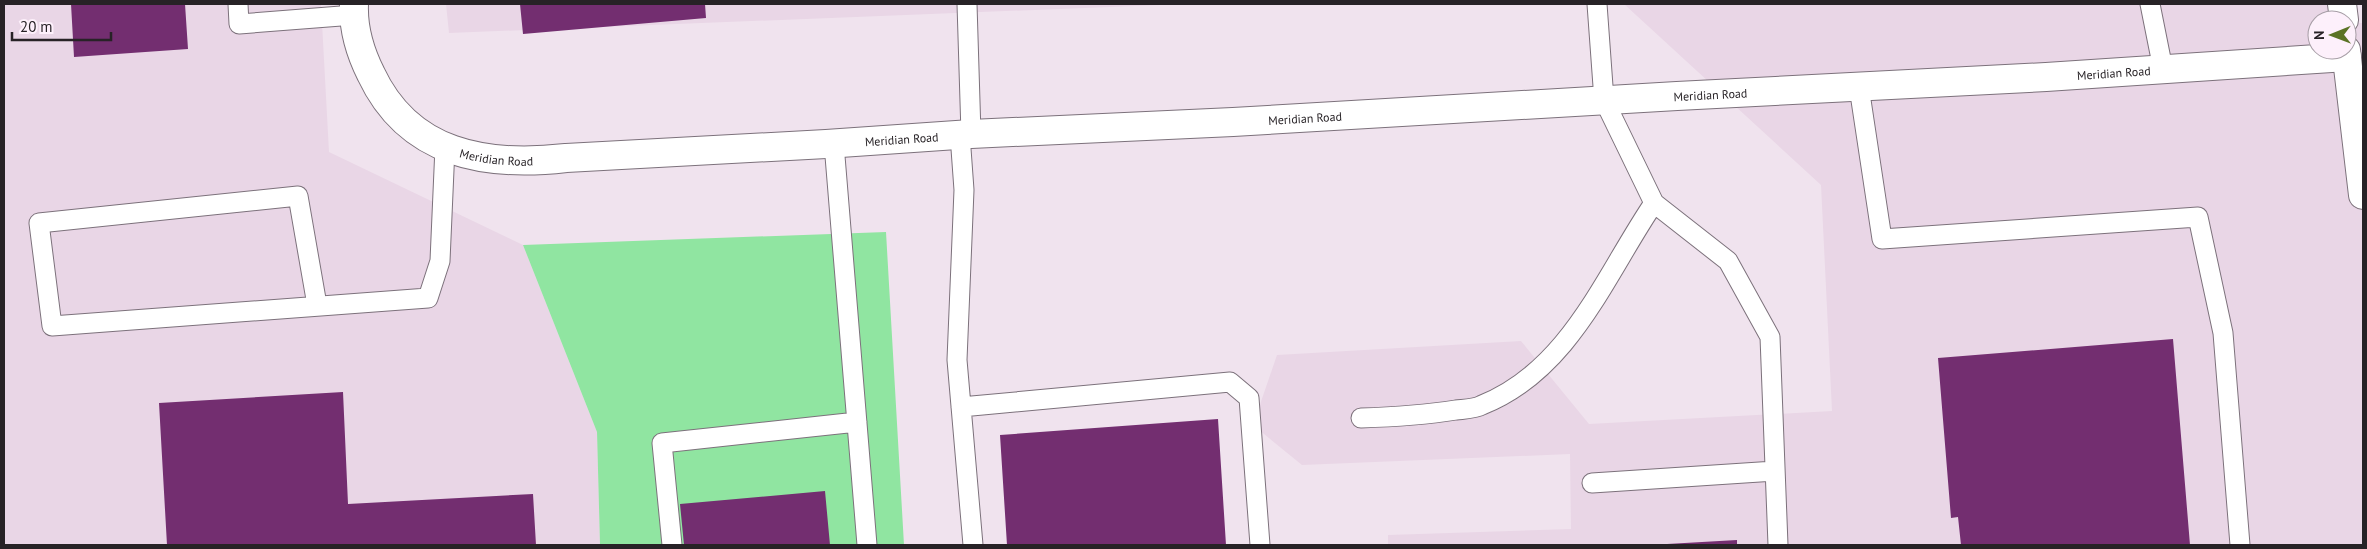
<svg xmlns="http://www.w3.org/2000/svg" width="2367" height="549" font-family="'PT Sans',sans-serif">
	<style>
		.built { fill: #e9d6e6; fill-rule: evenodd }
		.green { fill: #90e5a1 }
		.building { fill: #732e70 }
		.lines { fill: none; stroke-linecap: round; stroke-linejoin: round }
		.lane-casing { stroke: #7c717b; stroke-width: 21 }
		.street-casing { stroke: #7c717b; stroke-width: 30 }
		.secondary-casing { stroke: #7c717b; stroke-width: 30 }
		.lane { stroke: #fff; stroke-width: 19 }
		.street { stroke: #fff; stroke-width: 28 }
		.secondary { stroke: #fff; stroke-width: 28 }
		.labels { text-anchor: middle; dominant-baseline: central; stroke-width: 5; stroke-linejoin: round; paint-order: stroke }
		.street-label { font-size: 12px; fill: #272226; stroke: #fdf0fb }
	</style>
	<rect width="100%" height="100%" fill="#f0e3ee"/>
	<!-- built -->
	<path class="built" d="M4,4H321L329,152L523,245L597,432L600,545H4Z
		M446,4H1185L449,33Z
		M1624,4H2357L2359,23H2363V545H1388V535L1571,529L1570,454L1302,465L1253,425L1277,355L1521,341L1589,424L1832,411L1821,185ZM2317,20H2347V50H2317Z"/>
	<!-- green -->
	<path class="green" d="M886,232L904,545H600L597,432L523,245Z"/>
	<!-- building -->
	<path class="building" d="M71,4H185L188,49L74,57Z
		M520,4H705L706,18L523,34Z
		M2173,339L2190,545H1961L1958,517L1951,518L1938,358Z
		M343,392L348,504L533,494L536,545H167L159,403Z
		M1218,419L1226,545H1007L1000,435Z
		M825,491L830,545H684L680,504Z
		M1737,540V545H1668L1667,544Z"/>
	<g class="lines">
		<!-- lane casing -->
		<g class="lane-casing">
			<path id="lane" d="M238,4L239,24L354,15
				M967,4L971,134
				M1597,4L1604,100L1654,203L1728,261L1770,337L1778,545
				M2150,4L2163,69
				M1859,87L1882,239L2198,217L2223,333L2240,545
				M960,135L964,190L957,360L973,545
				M834,144L867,545
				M317,305L298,196L39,223L52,326L428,298L440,261L445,147
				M961,407L1230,382L1249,398L1260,545
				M1361,418C1393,417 1424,415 1456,410C1464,409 1475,409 1482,405C1570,370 1605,275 1654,203
				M1592,483L1775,471
				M672,545L662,443L857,422"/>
		</g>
		<!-- street casing -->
		<g class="street-casing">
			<g id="street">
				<path id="s1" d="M354,4C353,28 360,52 371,74C409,155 486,167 566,158L826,144L971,134L1233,122L1677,96L2046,77L2347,57"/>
			</g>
		</g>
		<!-- secondary casing -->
		<g class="secondary-casing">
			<path id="secondary" d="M2342,4L2344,20
				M2346,50L2363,195"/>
		</g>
		<!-- lane -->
		<use href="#lane" class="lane"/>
		<!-- street -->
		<use href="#street" class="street"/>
		<!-- secondary -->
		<use href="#secondary" class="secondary"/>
	</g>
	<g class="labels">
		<!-- street labels -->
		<g class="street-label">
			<text stroke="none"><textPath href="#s1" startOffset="1852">Meridian Road</textPath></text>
			<text stroke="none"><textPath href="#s1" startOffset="1448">Meridian Road</textPath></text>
			<text stroke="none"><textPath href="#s1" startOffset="1042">Meridian Road</textPath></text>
			<text stroke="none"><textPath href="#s1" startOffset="638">Meridian Road</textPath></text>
			<text stroke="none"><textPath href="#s1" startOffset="232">Meridian Road</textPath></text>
		</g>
	</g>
	<!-- border -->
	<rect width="2367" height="549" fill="none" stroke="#272226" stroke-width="10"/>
	<!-- north arrow -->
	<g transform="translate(2332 35) rotate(269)"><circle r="24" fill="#fdf0fb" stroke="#a79ea6"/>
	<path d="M0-4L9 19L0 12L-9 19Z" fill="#5b7325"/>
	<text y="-8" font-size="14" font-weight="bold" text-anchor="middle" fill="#272226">N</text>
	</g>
	<!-- scale -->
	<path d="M12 32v8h99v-8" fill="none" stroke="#272226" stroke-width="2.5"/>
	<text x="20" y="32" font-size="15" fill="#272226" stroke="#fdf0fb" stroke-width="4" paint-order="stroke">20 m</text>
</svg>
